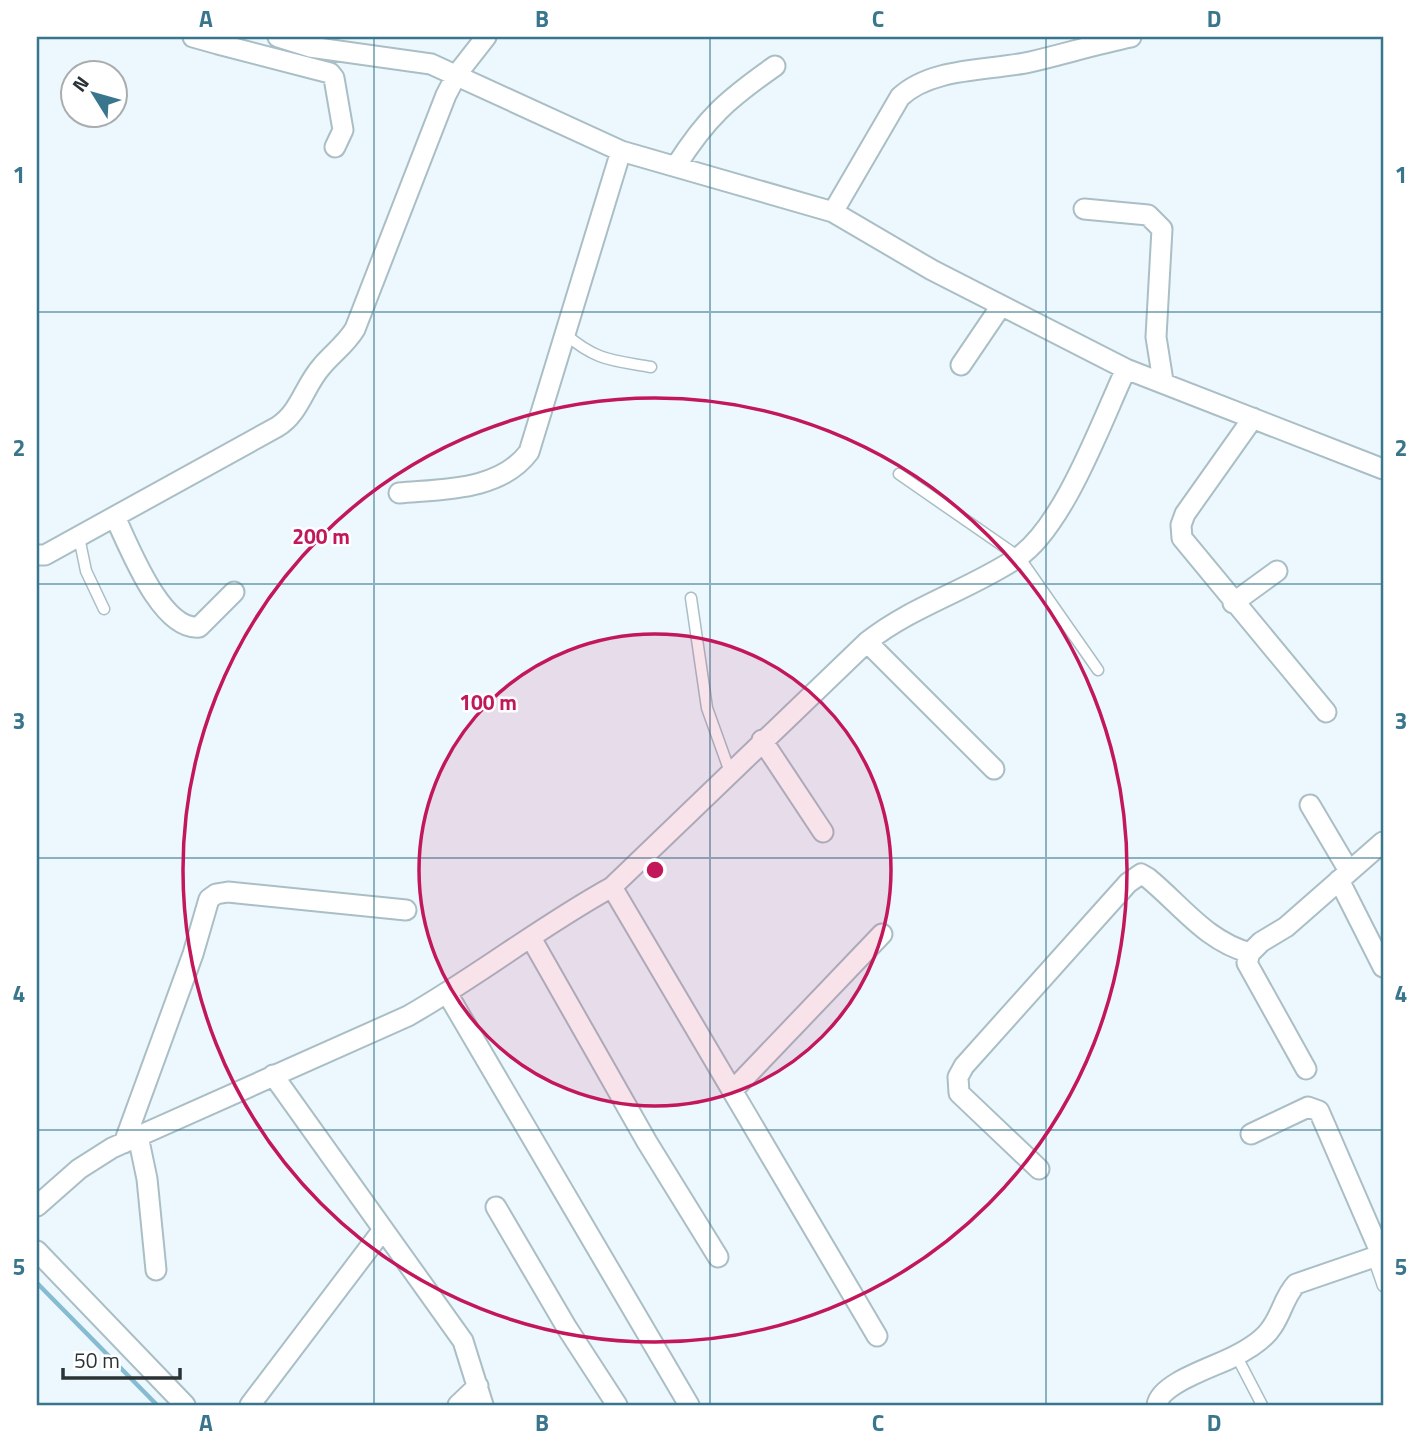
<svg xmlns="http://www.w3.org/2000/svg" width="1420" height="1442" font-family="'Titillium Web',sans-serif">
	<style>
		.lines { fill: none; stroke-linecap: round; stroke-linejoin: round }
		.stream { stroke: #86bcd2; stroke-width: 4.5 }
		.lane-casing { stroke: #aabec6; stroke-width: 13 }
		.street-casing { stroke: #aabec6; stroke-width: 23 }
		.lane { stroke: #fff; stroke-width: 10 }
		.street { stroke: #fff; stroke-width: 19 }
		.grid { fill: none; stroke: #39768d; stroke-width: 2; stroke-opacity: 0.55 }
		.ring { fill: none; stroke: #c2185b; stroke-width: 3.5 }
		.centre { fill: #c2185b; stroke: #fff; stroke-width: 3.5 }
		.ring-label { font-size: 21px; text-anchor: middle; font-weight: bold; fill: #c2185b; stroke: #fff; stroke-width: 5; stroke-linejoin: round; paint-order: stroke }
		.neatline { fill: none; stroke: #39768d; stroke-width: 2.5 }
		.grid-label { font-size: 23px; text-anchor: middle; font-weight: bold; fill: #39768d }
	</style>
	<rect width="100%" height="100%" fill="#ecf8fd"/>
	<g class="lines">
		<!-- stream -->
		<path class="stream" d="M37,1283L157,1405"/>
		<!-- lane casing -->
		<g class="lane-casing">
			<path id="lane" d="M565,334C597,361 611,360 651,367
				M899,474L1019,557L1098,670
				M79,537L86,571L104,609
				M691,598L707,708L730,772
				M1373,1257L1383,1286
				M1236,1355L1262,1405"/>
		</g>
		<!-- street casing -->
		<g class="street-casing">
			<path id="street" d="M193,37L218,44L220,37
				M278,37L310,47L431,64L621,151L833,212L932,270L1126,369L1383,469
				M218,44L330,73L334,78L343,130L335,147
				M676,166C707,117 728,99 775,66
				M1084,209L1148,215L1162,229L1156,337L1163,381
				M833,212L900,97C932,67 989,71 1030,62C1064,54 1097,44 1131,37
				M961,365L1001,306
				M1253,418L1185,514L1181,525L1182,538L1326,712
				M399,493C443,489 500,491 529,452L621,151
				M115,517C129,546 161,631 199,627L234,592
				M37,555H45L277,427C300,413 304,386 322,366C333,353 346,344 355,329L446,95L457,74L486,37
				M1233,603L1277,571
				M867,642L994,769
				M762,740L823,832
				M1310,805L1349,871
				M1339,880L1383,967
				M612,887L877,1336
				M531,938L647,1142L718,1257
				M447,993L689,1405
				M1306,1069L1247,963L1250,953L1261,942L1286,927L1383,842
				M273,1075L463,1341L483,1405
				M732,1091L882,934
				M1251,1134L1308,1107L1319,1111L1381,1254
				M138,1136L147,1179L156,1270
				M124,1143L193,954L209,899L216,894L228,892L406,910
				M1039,1169L959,1093L958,1077L964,1066L1128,883L1141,874L1148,878C1182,906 1206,941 1250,953
				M37,1206L79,1169L112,1148L408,1016C478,976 541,926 612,887L867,642C912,606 969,590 1017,558C1064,527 1102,420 1126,369
				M496,1207L567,1328L617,1405
				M37,1251L185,1405
				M250,1405L382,1231
				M458,1405L478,1386
				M1157,1405C1160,1383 1214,1367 1233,1357C1247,1350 1264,1340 1272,1327C1282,1313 1284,1297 1296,1284L1383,1254"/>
		</g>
		<!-- lane -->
		<use href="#lane" class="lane"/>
		<!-- street -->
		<use href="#street" class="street"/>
	</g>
	<!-- grid -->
	<path class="grid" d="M374,37V1405M710,37V1405M1046,37V1405M37,312H1383M37,584H1383M37,858H1383M37,1130H1383"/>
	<!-- distance rings -->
	<circle cx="655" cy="870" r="236" fill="#c2185b" fill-opacity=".12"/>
	<g class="ring">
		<circle cx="655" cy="870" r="236"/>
		<circle cx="655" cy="870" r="472"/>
	</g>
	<circle cx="655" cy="870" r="10" class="centre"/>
	<g class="ring-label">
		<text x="321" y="544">200 m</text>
		<text x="488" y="710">100 m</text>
	</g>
	<!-- border -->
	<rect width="1420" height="1442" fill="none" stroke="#ffffff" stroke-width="77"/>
	<!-- north arrow -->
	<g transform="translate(94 94) rotate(307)"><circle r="33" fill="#ffffff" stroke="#aaadae" stroke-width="2"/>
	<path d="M0-5L12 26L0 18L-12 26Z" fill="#39768d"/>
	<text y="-10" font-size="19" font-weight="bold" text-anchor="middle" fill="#2a3235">N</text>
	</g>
	<!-- scale -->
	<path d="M63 1368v10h117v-10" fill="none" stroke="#2a3235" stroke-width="3.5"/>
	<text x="74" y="1368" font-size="21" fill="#2a3235" stroke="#ffffff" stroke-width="5" paint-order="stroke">50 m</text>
	<rect x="38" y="38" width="1344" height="1366" class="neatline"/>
	<g class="grid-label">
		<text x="206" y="27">A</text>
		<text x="542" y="27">B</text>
		<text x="878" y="27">C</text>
		<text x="1214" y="27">D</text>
		<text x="19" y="183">1</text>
		<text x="1401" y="183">1</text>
		<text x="19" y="456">2</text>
		<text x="1401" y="456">2</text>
		<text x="19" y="729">3</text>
		<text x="1401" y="729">3</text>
		<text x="19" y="1002">4</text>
		<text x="1401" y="1002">4</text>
		<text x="19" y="1275">5</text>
		<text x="1401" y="1275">5</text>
		<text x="206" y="1431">A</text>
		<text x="542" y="1431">B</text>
		<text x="878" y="1431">C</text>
		<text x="1214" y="1431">D</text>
	</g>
</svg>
